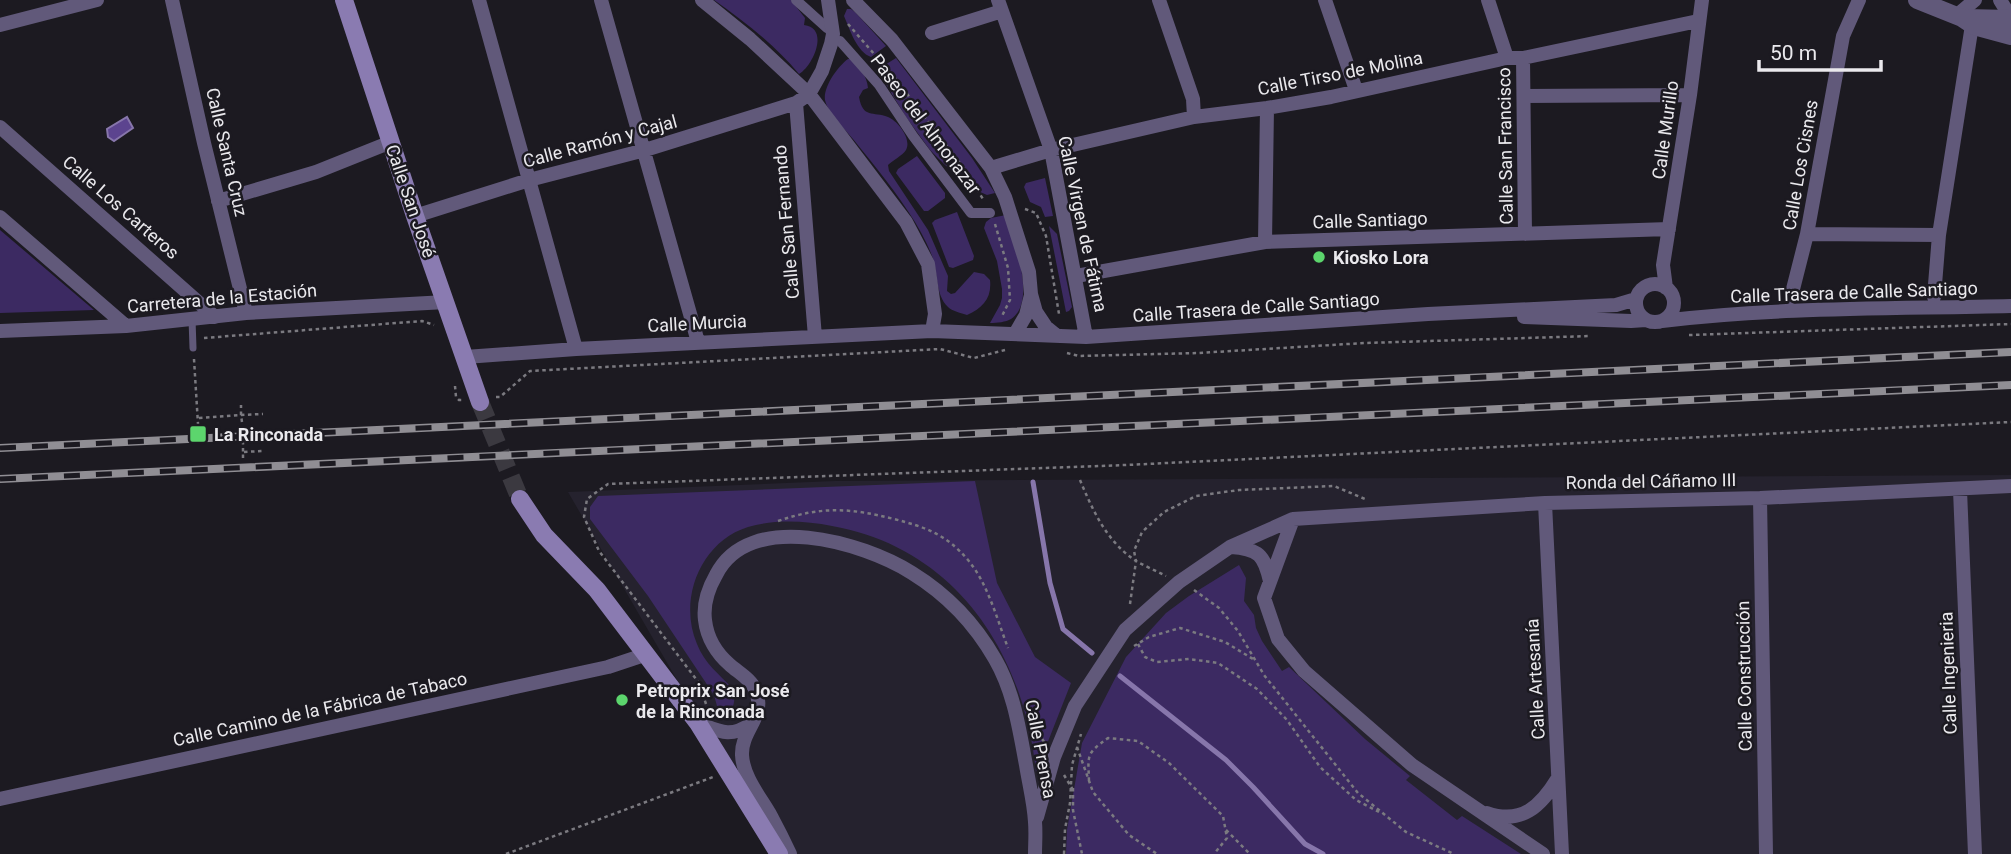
<svg xmlns="http://www.w3.org/2000/svg" width="2011" height="854" font-family="Roboto,sans-serif">
	<style>
		.built { fill: #25222e }
		.green { fill: #3c2a62 }
		.water { fill: #5c448f; stroke: #8776ab; stroke-width: 2 }
		.lines { fill: none; stroke-linecap: round; stroke-linejoin: round }
		.stream { stroke: #8776ab; stroke-width: 5 }
		.secondary-tunnel { stroke: #3b3940; stroke-width: 18; stroke-dasharray: 18 9; stroke-linecap: butt }
		.path { stroke: #7b7a80; stroke-width: 2.5; stroke-dasharray: 3.5 3.5; stroke-linecap: butt }
		.service { stroke: #61597a; stroke-width: 7 }
		.pedestrian { stroke: #61597a; stroke-width: 10 }
		.minor { stroke: #61597a; stroke-width: 14 }
		.tertiary { stroke: #61597a; stroke-width: 18 }
		.secondary { stroke: #8a7bb1; stroke-width: 18 }
		.rail-casing { stroke: #908e94; stroke-width: 8 }
		.rail { stroke: #1c1a21; stroke-width: 5; stroke-dasharray: 16; stroke-linecap: butt }
		.poi-dot { fill: #5cd56d; stroke: #1c1a21; stroke-width: 2.5 }
		.labels { text-anchor: middle; dominant-baseline: central; stroke-width: 5; stroke-linejoin: round; paint-order: stroke }
		.street-label { font-size: 18px; fill: #eae9ed; stroke: #1c1a21 }
		.poi-label { font-size: 18px; font-weight: bold; fill: #eae9ed; stroke: #1c1a21; text-anchor: start }
	</style>
	<rect width="100%" height="100%" fill="#1c1a21"/>
	<!-- built -->
	<path class="built" d="M2011,475V854H778L568,492L835,481Z"/>
	<!-- green -->
	<path class="green" d="M714,0H791L805,18L804,25C830,28 813,66 799,74C775,45 744,21 714,0Z
		M847,9H851L855,12L886,46L871,57C857,52 850,30 844,16Z
		M896,58L972,158L995,193L987,195L971,188L944,164L930,150L906,117L879,73L880,68Z
		M848,59H852C860,68 867,76 868,88L863,90L859,97C863,119 873,111 888,117C898,121 912,139 906,150C902,156 893,160 888,165L889,171L928,230L948,276L947,291L951,294L955,293L974,272L984,274L990,280C992,298 983,308 967,315C961,313 952,311 948,307C935,295 938,271 932,256C928,245 921,232 915,222C897,193 875,166 853,139C844,128 828,114 825,100C823,87 838,66 848,59Z
		M917,156L945,193V198L928,211H924L896,173L898,169Z
		M1045,178L1053,216L1045,217L1041,207L1030,202L1024,187L1026,183Z
		M957,212L974,256L973,260L953,268L949,267L932,223L935,220Z
		M1006,215C1013,239 1038,301 1011,319C1006,322 997,323 990,323L1000,305L1002,298V289L997,261L984,228L986,222L991,218Z
		M1049,226L1057,234L1072,307L1069,311L1066,312Z
		M0,230L94,310L0,313Z
		M975,481L997,583L1035,657L1071,683L1036,772C1024,653 956,548 832,526C805,521 775,519 748,527C700,542 678,600 697,644C704,663 720,675 733,689C737,704 732,718 714,716L717,706L714,695L648,596L590,519V507L598,496Z
		M1239,565L1246,578L1244,601L1254,615L1256,628L1262,641L1282,671L1289,667L1365,739L1410,776L1406,780L1457,820L1462,816L1521,854H1066L1067,830L1082,743L1126,657L1166,613L1189,596Z"/>
	<!-- water -->
	<path class="water" d="M127,117L133,128L114,141L108,137L107,129Z"/>
	<g class="lines">
		<!-- stream -->
		<path class="stream" d="M1033,482L1050,583L1063,629L1092,653
			M1120,676L1226,760L1253,787L1305,844L1323,854"/>
		<!-- secondary-tunnel -->
		<path class="secondary-tunnel" d="M480,402L520,499"/>
		<!-- path -->
		<path class="path" d="M848,24L895,78L962,166L983,199
			M1025,209L1036,213L1046,236L1059,314
			M995,224L1008,268L1010,300L1001,318
			M1689,335L2011,324
			M204,338L422,321L434,325
			M1067,353L1079,356L1198,353L1365,343L1591,336
			M194,359L198,424
			M455,386L456,397L459,400H462
			M496,397H500L530,371L940,349L974,358L1005,350
			M199,418L241,415V405
			M242,422L241,415L263,414
			M243,441V452
			M243,458V452L263,451
			M1080,480C1093,511 1107,542 1136,561C1145,566 1156,571 1166,576
			M778,521C821,506 851,508 894,519C925,527 946,534 968,560C988,584 997,619 1008,648
			M1194,590L1219,608L1238,631L1264,675L1358,793L1406,832L1454,854
			M1130,604L1136,561L1134,551L1142,532L1164,512L1196,496L1239,490L1334,486L1365,499
			M1138,644L1145,657L1157,662L1189,659L1218,663L1257,689L1287,720L1320,767L1356,800L1379,812
			M1134,646L1149,637L1180,628L1225,642L1253,659
			M706,704L699,683L599,551L584,517L587,499L608,484L1126,465L2011,422
			M1035,727L1044,742
			M1077,747L1093,792L1129,835L1157,854
			M1064,775L1073,790
			M1089,781C1088,754 1086,754 1108,738L1138,741L1169,763L1223,816L1227,838L1214,854
			M1073,788V810L1082,854
			M1226,830L1250,854
			M506,854L713,777
			M1064,854L1065,829L1070,803L1072,765L1081,734"/>
		<!-- service -->
		<path class="service" d="M192,319L193,348"/>
		<!-- pedestrian -->
		<path class="pedestrian" d="M796,0L827,28
			M840,41L879,85L913,136L971,213H990"/>
		<!-- minor -->
		<path class="minor" d="M172,0L204,143L246,313
			M479,0L576,349
			M601,0L698,342
			M702,0L750,39L809,94L906,222L928,264L935,314L932,331
			M853,0L892,40L991,168L1005,197L1029,272L1031,294L1036,312L1046,327L1057,336
			M998,0L1051,150L1086,337
			M1159,0L1193,99L1194,117
			M1325,0L1356,90
			M1488,0L1507,58
			M2000,0L2011,18
			M1956,16L1975,0
			M0,25L97,0
			M932,33L1002,11
			M1523,58L1525,234
			M1524,96L1690,95
			M796,103L815,337
			M0,127L215,317
			M991,168L1051,150L1194,117L1267,108L1331,97L1507,58H1523L1698,21
			M218,201L316,172L391,142
			M415,216L529,180L645,150L796,103L809,94L822,71L831,44L833,34L828,0
			M0,217L126,326
			M1807,234L1939,235
			M1265,242L1267,108
			M1076,276L1265,242L1669,229
			M1636 303a19 19 0 1 1 38 0a19 19 0 1 1-38 0Z
			M1666,288L1663,265L1690,95L1702,0
			M1791,297L1807,234L1843,36L1859,0
			M1934,297L1939,235L1972,25
			M1524,317L1631,321L1646,320
			M1662,321C1777,307 1895,309 2011,306
			M0,331L126,326L246,313L446,302
			M1015,334L1026,315L1031,295
			M465,357L576,349L932,331L1086,337L1428,314L1616,305L1636,299
			M1960,490L1975,854
			M1760,498L1766,854
			M1545,503L1562,854
			M1231,547C1259,549 1264,555 1270,581
			M698,723C721,732 730,738 751,724
			M0,799L608,667L647,654
			M1487,813C1522,825 1541,806 1558,778
			M1037,817L1054,757L1075,706L1125,630L1179,582L1230,547L1293,519
			M790,854C784,841 778,829 771,816C761,798 743,777 742,755C741,730 766,717 756,691C751,679 739,673 730,665C717,654 707,638 705,620C703,604 708,589 716,575C749,509 863,542 912,573C946,594 975,624 995,659C1014,692 1019,728 1026,765C1029,784 1034,803 1035,822C1036,833 1035,844 1035,854
			M1543,854L1412,765L1304,671L1278,639L1264,598L1293,519L1545,503L1760,498L2011,486"/>
		<!-- tertiary -->
		<path class="tertiary" d="M1917,0L1962,18L1974,26L2011,36
			M1966,18L2010,19"/>
		<!-- secondary -->
		<path class="secondary" d="M344,0L415,216L480,402
			M520,499L544,535L597,590L698,723L779,854"/>
		<!-- rail casing -->
		<g class="rail-casing">
			<path id="rail" d="M0,448L2011,352
				M0,479L2011,385"/>
		</g>
		<!-- rail -->
		<use href="#rail" class="rail"/>
	</g>
	<!-- markers -->
	<g class="poi-dot">
		<circle cx="1319" cy="257" r="7"/>
		<rect x="189" y="425" width="18" height="18" rx="3.5"/>
		<circle cx="622" cy="700" r="7"/>
	</g>
	<g class="labels">
		<!-- street labels -->
		<g class="street-label">
			<text transform="translate(1340 73) rotate(-11)">Calle Tirso de Molina</text>
			<text transform="translate(926 124) rotate(53)">Paseo del Almonazar</text>
			<text transform="translate(1665 130) rotate(-82)">Calle Murillo</text>
			<text transform="translate(600 141) rotate(-15)">Calle Ramón y Cajal</text>
			<text transform="translate(1505 146) rotate(-91)">Calle San Francisco</text>
			<text transform="translate(227 152) rotate(77)">Calle Santa Cruz</text>
			<text transform="translate(1800 165) rotate(-80)">Calle Los Cisnes</text>
			<text transform="translate(411 201) rotate(71)">Calle San José</text>
			<text transform="translate(121 207) rotate(41)">Calle Los Carteros</text>
			<text transform="translate(1370 220) rotate(-2)">Calle Santiago</text>
			<text transform="translate(786 222) rotate(-95)">Calle San Fernando</text>
			<text transform="translate(1083 224) rotate(78)">Calle Virgen de Fátima</text>
			<text transform="translate(1854 292) rotate(-2)">Calle Trasera de Calle Santiago</text>
			<text transform="translate(222 298) rotate(-5)">Carretera de la Estación</text>
			<text transform="translate(1256 307) rotate(-4)">Calle Trasera de Calle Santiago</text>
			<text transform="translate(697 323) rotate(-3)">Calle Murcia</text>
			<text transform="translate(1651 481) rotate(-1)">Ronda del Cáñamo III</text>
			<text transform="translate(1948 673) rotate(-92)">Calle Ingenieria</text>
			<text transform="translate(1744 676) rotate(-91)">Calle Construcción</text>
			<text transform="translate(1535 679) rotate(-93)">Calle Artesanía</text>
			<text transform="translate(320 709) rotate(-12)">Calle Camino de la Fábrica de Tabaco</text>
			<text transform="translate(1041 749) rotate(79)">Calle Prensa</text>
		</g>
		<!-- poi labels -->
		<g class="poi-label">
			<text x="1333" y="257">Kiosko Lora</text>
			<text x="214" y="434">La Rinconada</text>
			<text x="636" y="690">Petroprix San José<tspan x="636" dy="21">de la Rinconada</tspan></text>
		</g>
	</g>
	<!-- scale -->
	<path d="M1759 60v10h122v-10" fill="none" stroke="#eae9ed" stroke-width="3.5"/>
	<text x="1770" y="60" font-size="21" fill="#eae9ed" stroke="#1c1a21" stroke-width="5" paint-order="stroke">50 m</text>
</svg>
